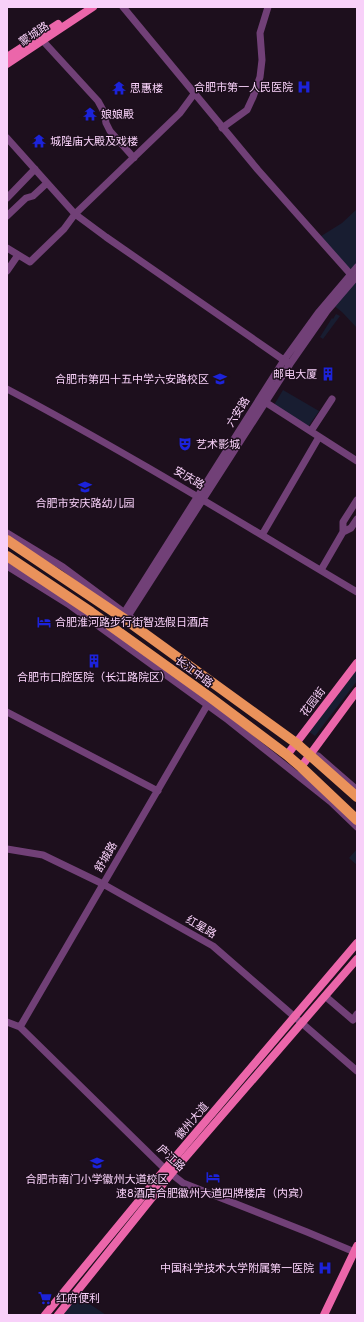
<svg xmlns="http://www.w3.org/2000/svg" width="364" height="1322" font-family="'Work Sans','Noto Sans SC',sans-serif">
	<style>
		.green { fill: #181d31 }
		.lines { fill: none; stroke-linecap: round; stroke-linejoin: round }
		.minor { stroke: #714077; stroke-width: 7 }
		.major { stroke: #eb66aa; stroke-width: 8 }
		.highway { stroke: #ea925b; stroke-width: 10 }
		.labels { text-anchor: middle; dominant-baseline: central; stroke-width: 3; stroke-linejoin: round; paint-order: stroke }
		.street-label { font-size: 11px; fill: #f8d1f9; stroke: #1d0f1d }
		.poi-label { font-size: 11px; fill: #f8d1f9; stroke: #1d0f1d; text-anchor: start }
	</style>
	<rect width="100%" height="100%" fill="#1d0f1d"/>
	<!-- green -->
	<path class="green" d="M357,209V267L350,274L318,238L342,223Z
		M354,279L357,282V328L342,312L333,305Z
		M336,314L340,316L323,339L320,337L332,318L333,319Z
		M283,390L319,411L308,427L274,405Z
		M357,667V681L315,736L308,731Z
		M357,849V865L349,858Z
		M75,1294L106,1315H58Z"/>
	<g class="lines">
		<!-- minor -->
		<path class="minor" d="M123,7L258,170L353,277
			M43,41L98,101L104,112L106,123L110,131L134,158
			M222,128L247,110L253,97L260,77L262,60L260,33L268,7
			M7,138L75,214L106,237L288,363
			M7,198L35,169
			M7,216L26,198L33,196L47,183
			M7,248L30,262L64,229L75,214L180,113L194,94
			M7,271L18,255
			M7,389C126,452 241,523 357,592
			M262,400L357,461
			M311,431L332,399
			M343,532L351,528L357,519
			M7,533L63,567L133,619
			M262,535L319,437
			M7,566L68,604L228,720L331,802L357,827
			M321,570L343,532V522L357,500
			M122,616L284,360L318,313L357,267
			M126,619L290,364L327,311L357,276
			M7,712L158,791
			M318,756L357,790
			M7,849L43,855L103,884L213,946L357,1071
			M325,996L353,1020L357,1014
			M7,1022L20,1027L165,1169L183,1183L307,1232L357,1253
			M20,1027L209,702"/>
		<!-- major -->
		<path class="major" d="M7,57L58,24
			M7,64L93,7
			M287,755L357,663
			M301,767L357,691
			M45,1315L165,1169L357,943
			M58,1315L171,1174L357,959
			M324,1315L357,1246"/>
		<!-- highway -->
		<path class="highway" d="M7,540L126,620L296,743L357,797
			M7,556L91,612L211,698L287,755L301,767L357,820"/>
	</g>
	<!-- icons -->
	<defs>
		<g id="hospital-bare" transform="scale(1.08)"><path d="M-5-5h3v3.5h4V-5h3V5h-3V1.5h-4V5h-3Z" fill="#1c23da" stroke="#1d0f1d" stroke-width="2.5" paint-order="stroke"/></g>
		<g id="temple-bare" transform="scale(1.08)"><path d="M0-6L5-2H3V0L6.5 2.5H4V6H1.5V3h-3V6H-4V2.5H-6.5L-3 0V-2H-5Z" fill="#1c23da" stroke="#1d0f1d" stroke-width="2.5" paint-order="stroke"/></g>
		<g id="building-bare" transform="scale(1.08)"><path d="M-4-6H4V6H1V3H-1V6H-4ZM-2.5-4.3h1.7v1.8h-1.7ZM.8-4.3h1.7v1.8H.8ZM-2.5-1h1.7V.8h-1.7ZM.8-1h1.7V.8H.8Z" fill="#1c23da" stroke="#1d0f1d" stroke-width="2.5" paint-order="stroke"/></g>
		<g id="school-bare" transform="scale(1.08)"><path d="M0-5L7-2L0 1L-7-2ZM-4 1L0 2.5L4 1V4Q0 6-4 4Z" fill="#1c23da" stroke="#1d0f1d" stroke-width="2.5" paint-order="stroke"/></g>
		<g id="theatre-bare" transform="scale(1.08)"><path d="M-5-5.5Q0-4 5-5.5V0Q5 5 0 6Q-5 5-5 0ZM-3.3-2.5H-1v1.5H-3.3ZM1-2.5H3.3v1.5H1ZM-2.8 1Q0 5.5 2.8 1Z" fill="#1c23da" stroke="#1d0f1d" stroke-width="2.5" paint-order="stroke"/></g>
		<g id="hotel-bare" transform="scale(1.08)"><path d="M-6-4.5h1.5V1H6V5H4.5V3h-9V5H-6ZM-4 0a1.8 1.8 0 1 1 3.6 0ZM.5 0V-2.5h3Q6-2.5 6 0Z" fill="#1c23da" stroke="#1d0f1d" stroke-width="2.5" paint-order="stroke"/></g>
		<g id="supermarket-bare" transform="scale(1.08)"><path d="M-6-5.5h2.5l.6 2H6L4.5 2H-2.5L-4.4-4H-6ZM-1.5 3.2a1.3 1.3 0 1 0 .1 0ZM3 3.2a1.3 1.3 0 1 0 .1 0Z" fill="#1c23da" stroke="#1d0f1d" stroke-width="2.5" paint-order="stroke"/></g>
	</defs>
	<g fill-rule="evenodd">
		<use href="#hospital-bare" x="304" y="87"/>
		<use href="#temple-bare" x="119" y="88"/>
		<use href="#temple-bare" x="90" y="114"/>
		<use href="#temple-bare" x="39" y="141"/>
		<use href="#building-bare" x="328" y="374"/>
		<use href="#school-bare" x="220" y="379"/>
		<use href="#theatre-bare" x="185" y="444"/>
		<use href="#school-bare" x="85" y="487"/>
		<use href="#hotel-bare" x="44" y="622"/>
		<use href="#building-bare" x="94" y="661"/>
		<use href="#school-bare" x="97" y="1163"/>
		<use href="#hotel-bare" x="213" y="1177"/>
		<use href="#hospital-bare" x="325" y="1268"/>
		<use href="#supermarket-bare" x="45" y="1298"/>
	</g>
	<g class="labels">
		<!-- street labels -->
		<g class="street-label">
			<text transform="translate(34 34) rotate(-34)">蒙城路</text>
			<text transform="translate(238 412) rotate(-58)">六安路</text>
			<text transform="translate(189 478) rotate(30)">安庆路</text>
			<text transform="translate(194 672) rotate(36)">长江中路</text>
			<text transform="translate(313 702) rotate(-53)">花园街</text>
			<text transform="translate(106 857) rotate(-60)">舒城路</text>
			<text transform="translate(201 927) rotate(30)">红星路</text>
			<text transform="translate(192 1121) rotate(-50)">徽州大道</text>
			<text transform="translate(171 1158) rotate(42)">庐江路</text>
		</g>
		<!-- poi labels -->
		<g class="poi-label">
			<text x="293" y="87" text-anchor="end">合肥市第一人民医院</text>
			<text x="130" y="88">思惠楼</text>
			<text x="101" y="114">娘娘殿</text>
			<text x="50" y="141">城隍庙大殿及戏楼</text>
			<text x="317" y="374" text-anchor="end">邮电大厦</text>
			<text x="209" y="379" text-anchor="end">合肥市第四十五中学六安路校区</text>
			<text x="196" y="444">艺术影城</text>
			<text x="85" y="503" text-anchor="middle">合肥市安庆路幼儿园</text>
			<text x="55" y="622">合肥淮河路步行街智选假日酒店</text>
			<text x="94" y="677" text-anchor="middle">合肥市口腔医院（长江路院区）</text>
			<text x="97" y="1179" text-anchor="middle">合肥市南门小学徽州大道校区</text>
			<text x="213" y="1193" text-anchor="middle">速8酒店合肥徽州大道四牌楼店（内宾）</text>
			<text x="314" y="1268" text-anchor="end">中国科学技术大学附属第一医院</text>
			<text x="56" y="1298">红府便利</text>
		</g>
	</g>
	<!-- border -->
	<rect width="364" height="1322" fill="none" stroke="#f8d1f9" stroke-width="16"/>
</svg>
